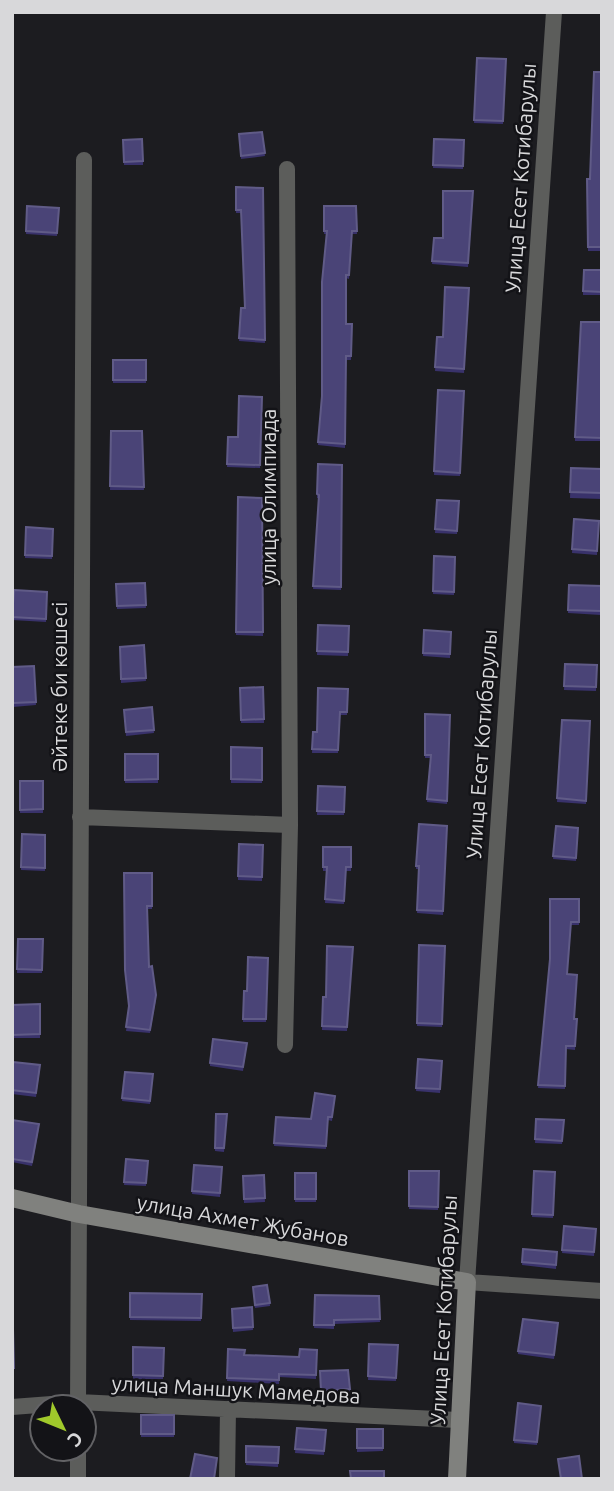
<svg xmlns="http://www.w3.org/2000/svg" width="614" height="1491" font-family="Ubuntu,sans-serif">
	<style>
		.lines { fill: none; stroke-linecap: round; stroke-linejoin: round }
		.minor { stroke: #5c5d5b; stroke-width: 16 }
		.secondary { stroke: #80817e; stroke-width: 18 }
		.wall { fill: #39326b }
		.building { fill: #4a4477; stroke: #605b87; stroke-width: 2 }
		.labels { text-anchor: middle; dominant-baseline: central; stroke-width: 5; stroke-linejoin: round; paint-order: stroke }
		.street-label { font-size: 21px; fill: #d8d8da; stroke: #131317 }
	</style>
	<rect width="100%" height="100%" fill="#1c1c20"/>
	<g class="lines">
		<!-- minor -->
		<path class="minor" d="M554,12L467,1282L602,1291
			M80,817L290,825L287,169
			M285,1045L290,825
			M12,1407L78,1402L458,1420
			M78,1407L84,160
			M78,1449V1479
			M227,1479L228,1409"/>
		<!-- secondary -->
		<path class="secondary" d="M12,1198L79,1214L467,1282L457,1479"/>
	</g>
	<!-- wall -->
	<path class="wall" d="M477,58L506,59L503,124L474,123Z
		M602,72V251H588L587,179H590Z
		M262,132L265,156L241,159L239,134Z
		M434,139L464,140L463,169L433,168Z
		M123,140L143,161V165H124Z
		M236,187L263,188L265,343L239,341L241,308H245L241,213H236Z
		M473,191L468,267L432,264L434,238H443Z
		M324,206H356L357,234H352L349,279L346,278V324L352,328L351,360H346L345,448L318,445L322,396L326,234H324Z
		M59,208L57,236L26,234V231Z
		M602,270V295H583V291Z
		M469,288L464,373L435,371L437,337H443Z
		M602,322V441H575V437Z
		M113,360H146V383H113Z
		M438,390L464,391L460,476L434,475Z
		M262,397L260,468L227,467L228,437H238Z
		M111,431H142L144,490H110Z
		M318,464L342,465L341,590L313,589L319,498H317Z
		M571,468L602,469V499L570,498Z
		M238,497L262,498L263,636L236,635Z
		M437,500L459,501L457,534L435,533Z
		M574,519L599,521L597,555L572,553Z
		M53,529L52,559L25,558V555Z
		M434,556L455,557L454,595L433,594Z
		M145,583L146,608L117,609L116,584Z
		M602,586L601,615L568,613V610Z
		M14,590L47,592L46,622L12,620Z
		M318,625L349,626L348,656L317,655Z
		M424,630L451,632L450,658L423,656Z
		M144,645L146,681L121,683L120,647Z
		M565,664L597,665L596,691L564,690Z
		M34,666L36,705L13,707L12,667Z
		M240,688L264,719V723H241Z
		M348,689L347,715H340L338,753H312L313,732H317Z
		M152,707L154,733L126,736L124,710Z
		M425,714L450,715L447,804L427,802L431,758H425Z
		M562,720L590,721L586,804L557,802Z
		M231,747L262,748V783H231Z
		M125,754H158V783H125Z
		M20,781H43V813H20Z
		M318,786L345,787L344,815H317Z
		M447,826L443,915L417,913L419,869H416V866Z
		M556,826L578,828L576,861L553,859Z
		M45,835V871L21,870V867Z
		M263,845L262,881L238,880V876Z
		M323,847H351V871H346L344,904L325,903L327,871H323Z
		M152,873V909H147L149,967L156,999L150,1033L126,1031L129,1008Z
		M579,899V925H571L567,974L574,1019H577L575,1050L566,1049L565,1089L538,1088L550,959Z
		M18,939H43L42,973H17Z
		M419,945L445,946L442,1027L417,1026Z
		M353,947L347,1031L322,1030L323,997H326Z
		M268,958L266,1022H243L244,991H247Z
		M40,1004V1038H12V1005Z
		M247,1043L243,1071L210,1066V1063Z
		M418,1059L442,1061L440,1093L416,1091Z
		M12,1066L40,1069L36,1097L12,1094Z
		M125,1072L153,1074L150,1104L122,1101Z
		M335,1096L332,1121L328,1120L326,1149L274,1146L276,1117L311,1119Z
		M227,1114L224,1152L215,1151V1148Z
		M536,1119L564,1120L562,1144L535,1143Z
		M12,1120L39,1128L32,1166L12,1162Z
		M126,1159L148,1161L146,1186L124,1185Z
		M194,1165L222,1167L220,1197L192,1194Z
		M409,1171H439L438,1210L409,1209Z
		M534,1171L555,1172L553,1218L532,1217Z
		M295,1173H316V1202H295Z
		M264,1175L265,1202L244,1203L243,1176Z
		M564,1226L596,1229L594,1256L562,1253Z
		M523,1249L557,1252L556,1269L522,1265Z
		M253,1290L270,1303V1306L255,1308Z
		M130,1293L202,1294L201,1321L130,1320Z
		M315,1295L379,1296L380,1322L334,1324V1329L314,1328Z
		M252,1307L253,1330L233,1332L232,1309Z
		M558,1327L554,1359L518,1354V1351Z
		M369,1344L398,1345L396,1381L368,1380Z
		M133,1347L164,1348L163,1379H133Z
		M228,1349L245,1356L299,1357L317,1350L316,1379L279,1377V1384L227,1381Z
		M348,1370L350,1393L321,1394L320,1371Z
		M541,1406L537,1445L514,1443V1440Z
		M141,1415H174V1437H141Z
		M297,1428L326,1430L324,1455L295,1453Z
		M357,1429H383V1451L357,1452Z
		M279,1447L278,1467L246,1465V1462Z"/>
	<!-- building -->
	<path class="building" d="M477,58L506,59L503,121L474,120Z
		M594,72H602V247H588L587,179H590Z
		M262,132L265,153L241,156L239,134Z
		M142,139L143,161L124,162L123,140Z
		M434,139L464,140L463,166L433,165Z
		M236,187L263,188L265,340L239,338L241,308H245L241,210H236Z
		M443,191H473L468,263L432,261L434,238H443Z
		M27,206L59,208L57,233L26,231Z
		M324,206H356L357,231H352L349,275H346V324H352L351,356H346L345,444L318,442L322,396V282L327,231H324Z
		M584,270H602V292L583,291Z
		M445,287L469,288L464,369L435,367L437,337H443Z
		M581,322H602V438L575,437Z
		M113,360H146V380H113Z
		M438,390L464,391L460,473L434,471Z
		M239,396L262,397L260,465L227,464L228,437H238Z
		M111,431H142L144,487L110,486Z
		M318,464L342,465L341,587L313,586L319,495L317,494Z
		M571,468L602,469V493L570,492Z
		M238,497L262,498L263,632H236Z
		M437,500L459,501L457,531L435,529Z
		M574,519L599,521L597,551L572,549Z
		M26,527L53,529L52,556L25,555Z
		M434,556L455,557L454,592L433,591Z
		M145,583L146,605L117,606L116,584Z
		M569,585L602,586L601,611L568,610Z
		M14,590L47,592L46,619L12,617Z
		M318,625L349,626L348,652L317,651Z
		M424,630L451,632L450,654L423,653Z
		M144,645L146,678L121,679L120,647Z
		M565,664L597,665L596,687L564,686Z
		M34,666L36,702L13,703L12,667Z
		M263,687L264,719L241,720L240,688Z
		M318,688L348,689L347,712H340L338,750L312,749L313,732H317Z
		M152,707L154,730L126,732L124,710Z
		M425,714L450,715L447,801L427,799L431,755H425Z
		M562,720L590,721L586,801L557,798Z
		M231,747L262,748V780L231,779Z
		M125,754H158V779L125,780Z
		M20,781H43V809L20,810Z
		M318,786L345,787L344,812L317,811Z
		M419,824L447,826L443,911L417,910L419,866H416Z
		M556,826L578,828L576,858L553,856Z
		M22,834L45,835V868L21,867Z
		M239,844L263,845L262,877L238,876Z
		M323,847H351V867H346L344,901L325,899L327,867H323Z
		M124,873H152V906H147L149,967L152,966L156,995L150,1030L126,1027L129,1006L125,970Z
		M550,899H579V922H571L567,974L577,975L574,1019H577L575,1046H566L565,1086L538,1085L550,959Z
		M18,939H43L42,970L17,969Z
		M419,945L445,946L442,1024L417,1023Z
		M327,946L353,947L347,1027L322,1026L323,997H326Z
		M248,957L268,958L266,1019H243L244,991H247Z
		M40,1004V1034L12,1035V1005Z
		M213,1039L247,1043L243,1067L210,1063Z
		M418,1059L442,1061L440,1089L416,1088Z
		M13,1062L40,1065L36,1093L12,1090Z
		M125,1072L153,1074L150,1101L122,1098Z
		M315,1093L335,1096L332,1117H328L326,1146L274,1143L276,1117L311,1119Z
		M216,1114H227L224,1148H215Z
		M536,1119L564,1120L562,1141L535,1139Z
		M12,1120L39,1124L32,1162L12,1159Z
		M126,1159L148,1161L146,1183L124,1182Z
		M194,1165L222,1167L220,1193L192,1191Z
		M409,1171H439L438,1207L409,1206Z
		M534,1171L555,1172L553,1215L532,1214Z
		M295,1173H316V1199H295Z
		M264,1175L265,1198L244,1199L243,1176Z
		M564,1226L596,1229L594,1252L562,1250Z
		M523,1249L557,1252L556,1265L522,1262Z
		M267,1285L270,1303L255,1305L253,1287Z
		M12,1289L14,1368H12Z
		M130,1293L202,1294L201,1318L130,1317Z
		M315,1295L379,1296L380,1319L334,1320V1325H314Z
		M252,1307L253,1327L233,1328L232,1309Z
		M523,1319L558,1323L554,1355L518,1351Z
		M369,1344L398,1345L396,1378L368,1376Z
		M133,1347L164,1348L163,1376L133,1375Z
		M228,1349L245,1350L244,1355L299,1357L300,1349L317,1350L316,1375L279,1374V1380L227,1378Z
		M348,1370L350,1389L321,1391L320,1371Z
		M518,1403L541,1406L537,1442L514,1440Z
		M141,1415H174V1434H141Z
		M297,1428L326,1430L324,1451L295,1449Z
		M357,1429H383V1448H357Z
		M246,1446L279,1447L278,1463L246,1462Z
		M195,1454L217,1458L214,1479H190Z
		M579,1456L582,1479H561L558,1459Z
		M350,1471H384V1479H351Z"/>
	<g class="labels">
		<!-- street labels -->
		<g class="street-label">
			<text transform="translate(520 178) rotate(-86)">Улица Есет Котибарулы</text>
			<text transform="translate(268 497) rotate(-90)">улица Олимпиада</text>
			<text transform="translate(59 687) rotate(-90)">Әйтеке би көшесі</text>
			<text transform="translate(481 744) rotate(-86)">Улица Есет Котибарулы</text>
			<text transform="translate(243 1220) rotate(10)">улица Ахмет Жубанов</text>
			<text transform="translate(443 1310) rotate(-87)">Улица Есет Котибарулы</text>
			<text transform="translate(236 1389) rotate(3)">улица Маншук Мамедова</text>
		</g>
	</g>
	<!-- border -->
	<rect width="614" height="1491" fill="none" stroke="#d8d8da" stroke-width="28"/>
	<!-- north arrow -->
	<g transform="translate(63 1428) rotate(133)"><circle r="33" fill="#131317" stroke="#626265" stroke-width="2"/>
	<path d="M0-5L12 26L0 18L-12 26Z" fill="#a0c92b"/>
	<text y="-10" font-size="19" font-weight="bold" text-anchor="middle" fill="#d8d8da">С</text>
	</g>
</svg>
